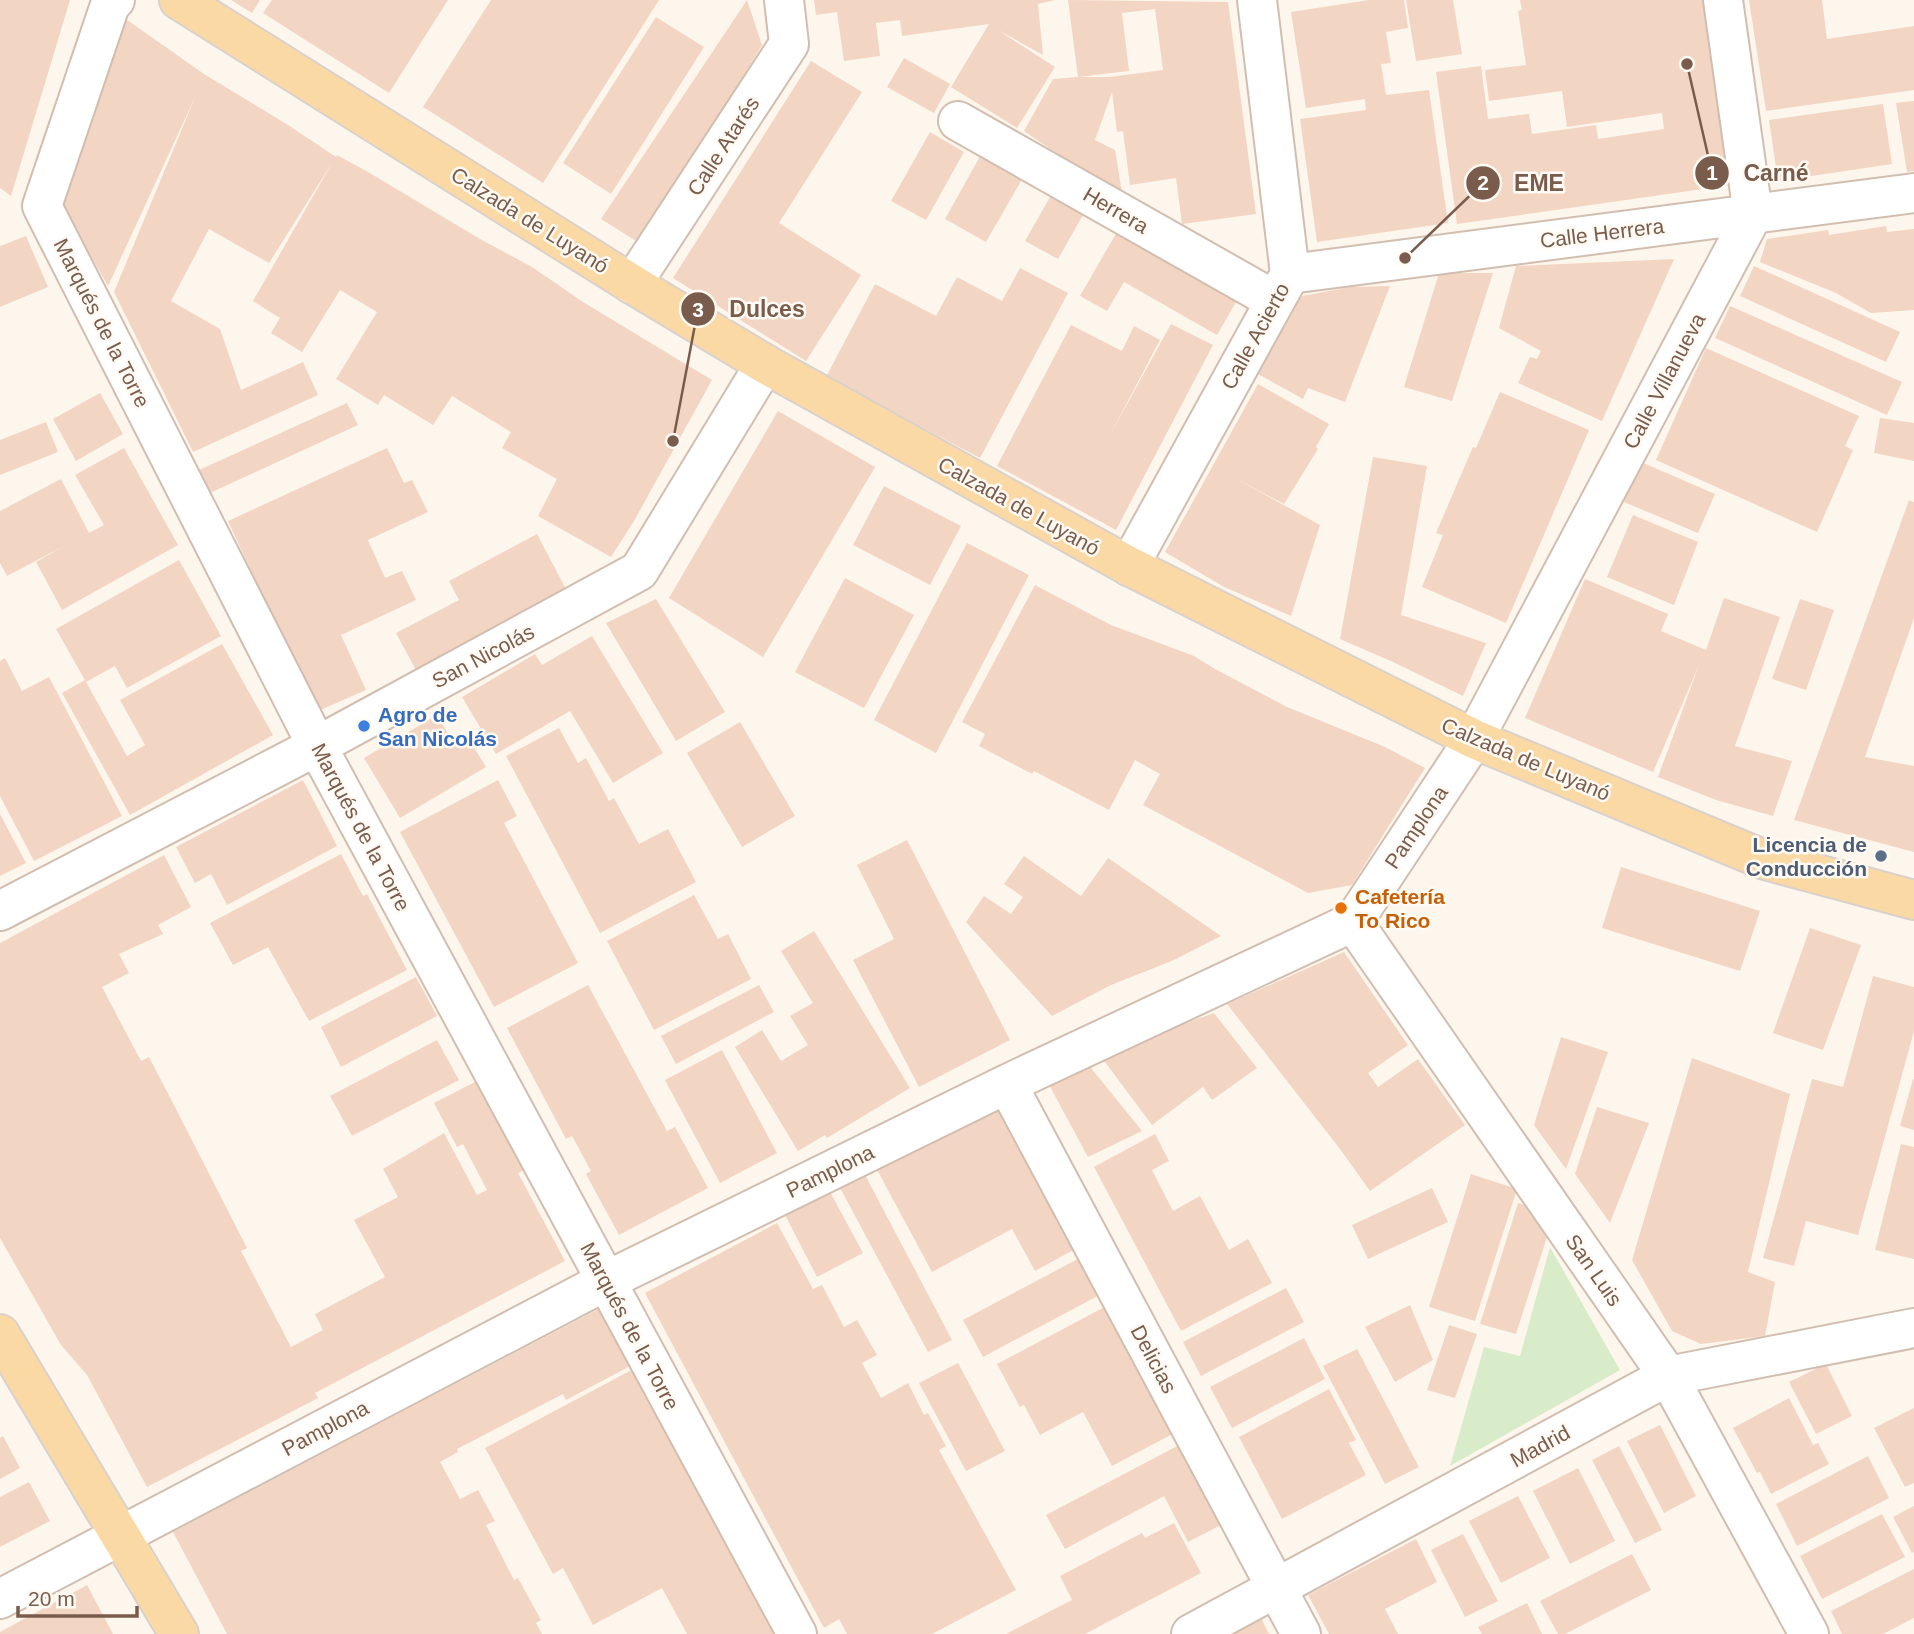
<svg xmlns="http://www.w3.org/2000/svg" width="1914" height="1634" font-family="Arial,sans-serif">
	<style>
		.green { fill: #d8ecc9 }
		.building { fill: #f3d5c3; fill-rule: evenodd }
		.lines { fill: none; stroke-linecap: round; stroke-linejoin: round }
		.minor-casing { stroke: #d1beb0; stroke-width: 42 }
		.major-casing { stroke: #dad1cd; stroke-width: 42 }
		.minor { stroke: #fff; stroke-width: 38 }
		.major { stroke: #fbd9a5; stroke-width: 38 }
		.shop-dot { fill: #3f7fe0; stroke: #fffaf3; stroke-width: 2.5 }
		.service-dot { fill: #5c6f8a; stroke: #fffaf3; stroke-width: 2.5 }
		.food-dot { fill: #e8710a; stroke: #fffaf3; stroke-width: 2.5 }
		.labels { text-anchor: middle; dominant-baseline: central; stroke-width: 5; stroke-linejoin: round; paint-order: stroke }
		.street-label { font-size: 21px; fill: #7a5c4d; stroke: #fffaf3 }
		.shop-label { font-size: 21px; font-weight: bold; fill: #366cbe; stroke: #fffaf3; text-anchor: start }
		.service-label { font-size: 21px; font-weight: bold; fill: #4e5e75; stroke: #fffaf3; text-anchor: end }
		.food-label { font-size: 21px; font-weight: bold; fill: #c56008; stroke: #fffaf3; text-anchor: start }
		.leader { fill: none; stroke: #7a5c4d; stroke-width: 2.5 }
		.callout-dot { fill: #7a5c4d; stroke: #fffaf3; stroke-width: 2.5 }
		.mark-label { font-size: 21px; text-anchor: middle; font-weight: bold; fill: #fff }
		.callout-label { font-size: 23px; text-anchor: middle; font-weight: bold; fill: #7a5c4d; stroke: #fffaf3; stroke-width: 5; stroke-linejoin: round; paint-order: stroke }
	</style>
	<rect width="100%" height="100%" fill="#fdf6ec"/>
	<!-- green -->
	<path class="green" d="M1550,1247L1620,1370L1450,1466L1484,1347L1520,1356Z"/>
	<!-- building -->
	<path class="building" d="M0,0H70L11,196L0,188Z
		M231,0H260L252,13Z
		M272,0H448L389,93L263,13Z
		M491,0H659L543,183L423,107Z
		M747,0L762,45L641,244L601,219Z
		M814,0H1055L1038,4L1043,55L998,30L1055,67L1017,128L951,87L989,24L902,36L900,20L876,23L880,56L844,61L837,12L816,15Z
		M1068,0L1228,2L1256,214L1182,224L1176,178L1130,185L1123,131L1117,132L1112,92L1095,140L1115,150L1123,199L1024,131L1053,79L1078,77ZM1155,9L1163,70L1110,77H1078L1129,71L1122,13Z
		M1369,0H1404L1408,28L1386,32L1391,63L1381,64L1386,95L1429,90L1448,223L1317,242L1300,119L1366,110L1365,99L1306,108L1291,12Z
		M1406,0H1453L1462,54L1416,61Z
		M1520,0H1705L1731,185L1457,224L1436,72L1481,66L1488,119L1529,114L1532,134L1596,125L1598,139L1664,129L1662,113L1567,127L1562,91L1489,101L1485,70L1526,65L1518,11L1522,10Z
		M1749,0H1822L1827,39L1914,26V90L1766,111Z
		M123,17L204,74L288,125L336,157L337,155L368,172L480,239L532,267L583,302L712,380L634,521L611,557L538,516L557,479L502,448L511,432L452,396L433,425L384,395L378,405L336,379L377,312L340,290L302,352L271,333L280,318L253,301L332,163L269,263L209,229L171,301L220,329L241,390L303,362L318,395L193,452L114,292L196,95L108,286L60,201Z
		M656,17L704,47L611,194L563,163Z
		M904,58L950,84L934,113L887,87Z
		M811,61L862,92L779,223L861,275L806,361L673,278Z
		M1914,101V171L1907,172L1896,103Z
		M1883,104L1892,164L1778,181L1769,120Z
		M930,132L964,152L926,220L891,201Z
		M983,151L1025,174L986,242L945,219Z
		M1054,190L1087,208L1058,259L1025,241Z
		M1886,226L1887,232L1914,229V310L1871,313L1836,293L1760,262L1767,239L1828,230L1829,235Z
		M1118,230L1239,297L1217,335L1124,282L1107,311L1080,296Z
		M26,236L48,287L0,307V246Z
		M1674,259L1602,421L1518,383L1530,357L1537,359L1541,351L1499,328L1516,266Z
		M1754,266L1900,332L1886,362L1740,296Z
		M1020,268L1068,293L980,458L826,377L875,284L936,316L957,277L1002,301Z
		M1439,273H1493L1452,401L1404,387Z
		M1390,286L1345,402L1308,388L1303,399L1258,374L1302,296L1351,287Z
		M1730,306L1902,382L1887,415L1715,338Z
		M1171,324L1213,345L1116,530L997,466L1071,325L1122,351L1134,326L1160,340L1109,437Z
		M1706,348L1859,416L1845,446L1853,450L1817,532L1656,460Z
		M1258,384L1329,424L1316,447L1318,449L1284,504L1233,477L1320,525L1291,616L1224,587L1165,552Z
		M1500,392L1589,430L1506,623L1422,587L1443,535L1436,533L1473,447L1476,448Z
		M100,393L123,434L76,461L53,419Z
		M347,403L358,425L210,493L199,470Z
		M778,411L875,467L763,657L669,598Z
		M1880,418L1914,423V461L1874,453Z
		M46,422L58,452L0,475V440Z
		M124,448L178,545L62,610L36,562L64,546L7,576L0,563V511L61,479L89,533L104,525L75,475Z
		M387,448L404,483L412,480L428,512L368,540L385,578L402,571L416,600L341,635L366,690L316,712L228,521Z
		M1373,457L1427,466L1401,615L1486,643L1463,696L1393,662L1340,639Z
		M1641,462L1715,494L1698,533L1624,502Z
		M884,486L961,526L930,585L853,545Z
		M1909,500L1914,502V618L1865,757L1914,766V852L1794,820Z
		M1633,515L1698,542L1674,605L1607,577Z
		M537,534L569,595L418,674L396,633L459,600L449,581Z
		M967,543L1029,575L936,753L874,720Z
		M179,560L221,636L127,688L115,666L86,682L56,629Z
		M845,578L914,615L864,708L795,672Z
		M1585,579L1668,614L1661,631L1706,650L1724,598L1780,617L1735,746L1792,761L1773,816L1716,800L1658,777L1699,665L1653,772L1525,718Z
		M1035,585L1111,625L1194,656L1215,669L1287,707L1385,747L1425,768L1352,885L1308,893L1143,805L1160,774L1135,760L1109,810L1034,771L1032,774L979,746L985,734L962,722Z
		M656,599L725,712L676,741L606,623Z
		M1800,599L1834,610L1806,690L1772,679Z
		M592,636L663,753L613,783L570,711L496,754L462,697L535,654L542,665Z
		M222,644L273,735L130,815L62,693L85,680L127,756L145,745L120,700Z
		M5,658L22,691L49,677L122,816L34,861L0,796V661Z
		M437,715L454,744L467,736L486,767L400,818L364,758Z
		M740,722L795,816L742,847L687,753Z
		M559,728L578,763L586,758L609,801L614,798L639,844L668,829L696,882L600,933L506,756Z
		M303,780L337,846L227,905L211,874L195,883L176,847Z
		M498,780L517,816L504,823L578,963L494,1007L400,832Z
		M0,814L26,863L0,876Z
		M907,840L1010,1040L919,1087L853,960L894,939L857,865Z
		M341,854L363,896L367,894L407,970L309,1021L268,947L233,965L210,923Z
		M164,855L191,907L158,925L163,934L119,954L129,973L102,987L141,1061L149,1057L175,1107L247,1248L241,1251L291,1347L323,1330L315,1314L385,1277L354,1220L398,1197L383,1169L444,1133L477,1195L487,1190L463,1144L457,1147L434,1103L477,1081L525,1170L518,1173L565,1261L315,1393L318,1398L147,1487L87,1375L61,1345L0,1238V943Z
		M1024,856L1081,896L1108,858L1221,936L1174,960L1111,985L1052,1016L966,922L984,896L1011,914L1023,897L1004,884Z
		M1621,867L1760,911L1740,971L1602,928Z
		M694,895L718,939L728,934L751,979L654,1030L607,941Z
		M1810,928L1861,945L1823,1050L1773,1033Z
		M814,931L910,1088L827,1138L825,1135L798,1151L735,1047L762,1030L781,1061L808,1045L790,1016L813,1003L781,951Z
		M1344,952L1408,1045L1368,1073L1378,1087L1418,1059L1465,1125L1370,1191L1340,1149L1227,1004Z
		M1873,976L1914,987V1031L1858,1235L1806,1221L1794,1266L1763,1258L1812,1079L1843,1087Z
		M416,977L437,1016L341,1067L321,1027Z
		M588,985L667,1131L675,1127L708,1188L619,1235L586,1174L591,1171L572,1136L566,1139L507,1028Z
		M759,985L774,1012L676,1064L661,1036Z
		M1214,1013L1257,1068L1212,1100L1203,1087L1152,1125L1102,1058L1163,1031Z
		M1561,1037L1608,1052L1566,1169L1534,1125Z
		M437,1040L459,1080L352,1136L330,1096Z
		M722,1050L777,1153L720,1183L665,1080Z
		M1692,1058L1790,1094L1748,1272L1775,1282L1765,1336L1701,1344L1672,1331L1632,1260Z
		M1087,1063L1142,1131L1088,1157L1048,1083Z
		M1913,1079H1914V1130L1900,1126Z
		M998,1101L1077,1248L1035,1271L1012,1229L932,1272L875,1166Z
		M1597,1107L1649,1123L1610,1223L1575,1174Z
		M1155,1134L1169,1161L1152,1170L1173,1211L1200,1196L1229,1250L1248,1239L1272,1283L1181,1331L1094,1167Z
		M1901,1144L1914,1147V1259L1875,1250Z
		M863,1171L952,1340L928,1352L838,1184Z
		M1471,1174L1517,1189L1475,1321L1429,1307Z
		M1432,1188L1448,1222L1368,1259L1352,1225Z
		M829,1190L863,1253L817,1277L784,1213Z
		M1518,1203L1554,1215L1516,1334L1480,1324Z
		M777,1223L813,1289L822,1285L844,1327L857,1320L877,1355L862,1363L881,1398L908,1383L924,1415L928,1413L946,1446L939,1450L1016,1590L932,1634H847L839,1619L824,1628L645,1293Z
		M1087,1254L1107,1291L983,1357L963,1320Z
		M1286,1288L1304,1322L1201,1376L1183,1342Z
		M1114,1302L1182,1429L1112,1466L1083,1412L1040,1435L1024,1405L1020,1407L997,1364Z
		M608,1304L638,1362L566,1400L563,1394L457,1449L458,1452L440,1462L460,1499L478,1490L495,1521L486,1525L514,1580L518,1578L541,1620L536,1623L542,1634H227L173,1532Z
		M1410,1305L1433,1360L1395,1382L1365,1327Z
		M1449,1325L1477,1334L1455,1398L1427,1390Z
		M1304,1338L1325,1379L1232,1428L1210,1387Z
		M1357,1349L1419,1467L1385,1484L1323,1366Z
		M958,1363L1005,1451L966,1471L919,1383Z
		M1826,1364L1852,1416L1816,1434L1789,1382Z
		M639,1366L782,1634H687L662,1588L593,1625L563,1568L553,1574L485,1448Z
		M1329,1389L1356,1440L1349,1443L1366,1475L1282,1519L1239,1437Z
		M1789,1398L1813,1445L1818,1443L1829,1464L1771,1494L1760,1472L1757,1473L1733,1428Z
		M1914,1408V1483L1905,1487L1874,1428Z
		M1660,1425L1696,1496L1664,1513L1627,1441Z
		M3,1436L20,1468L0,1479V1438Z
		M1183,1443L1225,1523L1188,1542L1164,1496L1065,1549L1046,1515Z
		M1619,1446L1662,1530L1635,1543L1592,1460Z
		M1868,1456L1889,1498L1797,1546L1776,1504Z
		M1578,1468L1615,1541L1570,1564L1533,1491Z
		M29,1482L50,1521L0,1547V1497Z
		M1518,1496L1550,1558L1501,1583L1469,1521Z
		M1914,1506V1552L1912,1553L1893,1517Z
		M1882,1514L1905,1557L1822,1599L1800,1556Z
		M1174,1523L1201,1573L1085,1634H1006L1072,1600L1060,1576L1142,1533L1145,1538Z
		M1463,1534L1498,1601L1465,1617L1431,1550Z
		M1416,1539L1437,1582L1385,1609L1398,1634H1329L1308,1595Z
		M1632,1554L1651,1590L1565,1634H1558L1540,1601Z
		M1914,1569V1618L1883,1634H1842L1831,1611Z
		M87,1585L113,1634H0V1632Z
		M1527,1603L1542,1634H1482L1478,1627Z
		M1259,1614L1269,1634H1222Z"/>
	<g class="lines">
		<!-- minor casing -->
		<g class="minor-casing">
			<path id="minor" d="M115,0L110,5L42,206L317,746L797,1634
				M958,121L1274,300
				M1290,274L1914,193
				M632,284L789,44L784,0
				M1129,566L1290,274L1257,0
				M0,911L317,746L639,571L765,364
				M1353,922L1668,1376L1809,1634
				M1007,1084L1301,1634
				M0,1599L606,1281L1007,1084L1353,922L1474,739L1753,214L1723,0
				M1191,1634L1668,1376L1914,1328"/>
		</g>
		<!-- major casing -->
		<g class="major-casing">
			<path id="major" d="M179,0L632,284L765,364L1129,566L1474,739L1765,860L1914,900
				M0,1334L179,1634"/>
		</g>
		<!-- minor -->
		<use href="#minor" class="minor"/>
		<!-- major -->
		<use href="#major" class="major"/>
	</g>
	<!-- markers -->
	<circle class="shop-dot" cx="364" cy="726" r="7"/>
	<circle class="service-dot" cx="1881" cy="856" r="7"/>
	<circle class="food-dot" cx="1341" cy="908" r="7"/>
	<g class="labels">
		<!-- street labels -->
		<g class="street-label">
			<text transform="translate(723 146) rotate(-57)">Calle Atarés</text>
			<text transform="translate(1116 210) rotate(30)">Herrera</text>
			<text transform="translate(530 220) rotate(32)">Calzada de Luyanó</text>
			<text transform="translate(1602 233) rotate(-7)">Calle Herrera</text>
			<text transform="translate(102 323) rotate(63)">Marqués de la Torre</text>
			<text transform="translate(1255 336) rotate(-61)">Calle Acierto</text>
			<text transform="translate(1664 381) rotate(-62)">Calle Villanueva</text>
			<text transform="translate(1019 506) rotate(29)">Calzada de Luyanó</text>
			<text transform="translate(483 656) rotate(-28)">San Nicolás</text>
			<text transform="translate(1526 759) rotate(23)">Calzada de Luyanó</text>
			<text transform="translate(361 827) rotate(62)">Marqués de la Torre</text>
			<text transform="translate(1416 827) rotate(-56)">Pamplona</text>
			<text transform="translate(830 1171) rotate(-26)">Pamplona</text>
			<text transform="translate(1594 1270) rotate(55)">San Luis</text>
			<text transform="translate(630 1326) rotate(62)">Marqués de la Torre</text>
			<text transform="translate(1154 1359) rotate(62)">Delicias</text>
			<text transform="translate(325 1428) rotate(-28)">Pamplona</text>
			<text transform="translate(1540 1446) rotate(-29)">Madrid</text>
		</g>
		<!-- shop labels -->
		<g class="shop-label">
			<text x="378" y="714">Agro de<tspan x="378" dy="24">San Nicolás</tspan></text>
		</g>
		<!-- service labels -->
		<g class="service-label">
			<text x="1867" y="844">Licencia de<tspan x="1867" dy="24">Conducción</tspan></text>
		</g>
		<!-- food labels -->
		<g class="food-label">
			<text x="1355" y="896">Cafetería<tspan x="1355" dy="24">To Rico</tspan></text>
		</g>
	</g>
	<!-- callouts -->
	<path class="leader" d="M1687 64L1712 173M1405 258L1483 183M673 441L698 309"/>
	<g class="callout-dot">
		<circle cx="1687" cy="64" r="7"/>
		<circle cx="1405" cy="258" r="7"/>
		<circle cx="673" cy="441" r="7"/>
		<circle cx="1712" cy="173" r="18"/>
		<circle cx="1483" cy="183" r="18"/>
		<circle cx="698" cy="309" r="18"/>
	</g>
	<g class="mark-label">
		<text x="1712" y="180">1</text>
		<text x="1483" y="190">2</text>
		<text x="698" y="317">3</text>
	</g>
	<g class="callout-label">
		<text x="1776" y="181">Carné</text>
		<text x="1539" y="191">EME</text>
		<text x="767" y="317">Dulces</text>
	</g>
	<!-- scale -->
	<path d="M18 1606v10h119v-10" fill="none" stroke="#7a5c4d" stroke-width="3.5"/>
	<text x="28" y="1606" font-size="21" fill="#7a5c4d" stroke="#fffaf3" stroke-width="5" paint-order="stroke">20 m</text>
</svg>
